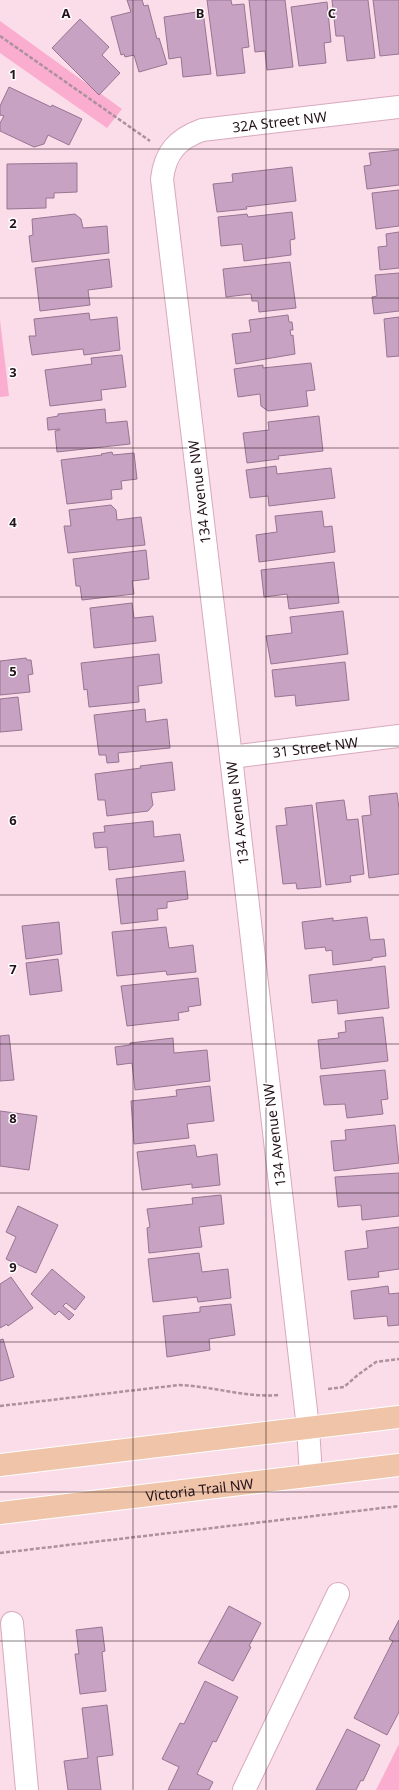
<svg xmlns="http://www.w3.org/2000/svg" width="399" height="1790" font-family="'Noto Sans',sans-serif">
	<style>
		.green { fill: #faadcf }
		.building { fill: #c8a2c2; stroke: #987492 }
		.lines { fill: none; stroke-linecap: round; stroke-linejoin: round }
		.minor-casing { stroke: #d9a9bd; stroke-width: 24 }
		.major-casing { stroke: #fff; stroke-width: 24 }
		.path { stroke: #ab919c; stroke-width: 2.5; stroke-dasharray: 4 2; stroke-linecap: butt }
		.minor { stroke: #fff; stroke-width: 22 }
		.major { stroke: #efc4a9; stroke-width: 22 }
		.grid { fill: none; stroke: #24131a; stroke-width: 1; stroke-opacity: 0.55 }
		.labels { text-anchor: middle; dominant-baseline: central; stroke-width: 3; stroke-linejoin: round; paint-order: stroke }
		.street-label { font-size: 14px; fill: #24131a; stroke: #fff }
		.grid-label { font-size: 13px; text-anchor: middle; font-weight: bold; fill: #24131a; stroke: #fff; stroke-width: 3; stroke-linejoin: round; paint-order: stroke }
	</style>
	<rect width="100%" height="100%" fill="#fbdce9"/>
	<!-- green -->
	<path class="green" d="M0,21L122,109L107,128L0,53Z
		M0,320L9,396L0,397Z
		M399,1744V1790H376Z"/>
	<!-- building -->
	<path class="building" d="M127,0H142L144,6L148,5L157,39L159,38L167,64L139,72L134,55L125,57L124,54L121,55L111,17L131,12Z
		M207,0H231L232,5L244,4L249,47L242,48L245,73L217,76Z
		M249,0H285L293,67L267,70L265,51L255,52Z
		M332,0H368L375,58L347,61L344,36H336Z
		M373,0H399V54L380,56Z
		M327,2L331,42L324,43L326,63L299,66L291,7Z
		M203,11L211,74L183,77L181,57L169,59L164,17Z
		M80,19L109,47L102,55L120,73L99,95L52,48Z
		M9,87L51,107L52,105L82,119L69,145L48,135L44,144L34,147L0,131V123L4,116L0,115V106Z
		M399,150V185L367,189L364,166L371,165L369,153Z
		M77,163V192L54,193V198H46V208L7,209V164Z
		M292,167L296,201L246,207L247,209L217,212L213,184L233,182L232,174Z
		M399,190V226L376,229L372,193Z
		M292,212L295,239L290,240L291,255L244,261L242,244L221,246L218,217L247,214L248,217Z
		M75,214L81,219L83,228L107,226L109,253L32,262L29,236L33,235L32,219Z
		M399,232V268L380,270L378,247L387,246L386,234Z
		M109,259L112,287L88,290L90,305L40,311L35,268Z
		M290,262L296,308L259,312L258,301H252L251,294L226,297L223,269Z
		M399,273V311L374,314L372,297L377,296L375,275Z
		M89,313L90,320L117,317L120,350L84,355L83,349L32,355L29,336H36L34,319Z
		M288,315L289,322H292L293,330H290L291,336L293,335L295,354L236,364L232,334L251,332L249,320Z
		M399,317V356L387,357L384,319Z
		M122,355L126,387L101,390L102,400L50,406L45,370L92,364L91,358Z
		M311,363L315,390L306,391L308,406L268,411L261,406L260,394L238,397L234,369L263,365V368Z
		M105,409L106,423L127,421L130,444L57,452L55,431L60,430V429L48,430L47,418L58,416V414Z
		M319,416L323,451L278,456L279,459L247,463L243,433L269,430L268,422Z
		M112,452L113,455L134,453L137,479L121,481L122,489L111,490L112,499L67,504L61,460L102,455L101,454Z
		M276,466L277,474L331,468L335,498L269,506L268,496L250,498L246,470Z
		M111,505L116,510L117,520L141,517L145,545L68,553L64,526H71L69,510Z
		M322,511L324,527L332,526L335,552L259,562L256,535L277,532L275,516Z
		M146,550L149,579L132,581L134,594L82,600L80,586H76L73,559Z
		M334,562L339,603L289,609L287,594L264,597L261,570Z
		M132,603L134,618L153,616L156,641L94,648L90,608Z
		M343,611L348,654L271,664L266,636L292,633L290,617Z
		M159,654L162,683L138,686L139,702L89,707L87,689L84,690L81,663Z
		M26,658L27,660H31L33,674L28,675L30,692L0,695V661Z
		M345,662L349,700L296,706L295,695L275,697L272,670Z
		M18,697L22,730L0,732V699Z
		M145,709L146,722L167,719L170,748L118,753L119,762L107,763L106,755H99L94,715Z
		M172,762L175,790L151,793L153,805L148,811L107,816L105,800H98L95,774L141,768L140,766Z
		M397,793L399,809V874L369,878L362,816L371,815L369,796Z
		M344,800L347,820L358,819L364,874L350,876L351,882L326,885L316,803Z
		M312,805L321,887L297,889L296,883L283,884L276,826L287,825L285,808Z
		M153,821L154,837L180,834L184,861L109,870L107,847L95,848L93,833L105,832L104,826Z
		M185,871L188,899L167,902V908L157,909L158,920L121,924L116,879Z
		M367,917L370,940L384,939L386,956L372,958V960L333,965L332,950L326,951L325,947L305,949L302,922L333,918V921Z
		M59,922L62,954L26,959L22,926Z
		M166,927L169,948L193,945L196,972L167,975L166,971L117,976L112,932Z
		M58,959L62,991L30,995L26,963Z
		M385,966L389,1008L338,1014L337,1000L312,1003L309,975Z
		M198,978L201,1005L188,1007L189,1011L178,1013L179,1020L127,1026L121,986Z
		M383,1017L388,1061L321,1069L318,1040L339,1038L338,1033L346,1032L345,1021Z
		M9,1035L14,1080L0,1081V1036Z
		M173,1038L174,1053L207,1050L210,1081L135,1090L132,1063L117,1065L115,1047L130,1045V1043Z
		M385,1070L388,1099L381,1100L383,1114L347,1118L345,1104L324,1105L320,1076Z
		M210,1086L214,1121L187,1124L189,1138L134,1144L131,1101L177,1096L176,1090Z
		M0,1111L37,1116L29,1170L0,1166Z
		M395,1125L399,1163L334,1171L331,1141L346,1140L345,1130Z
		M195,1145L197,1157L217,1154L220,1185L192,1188V1184L142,1190L137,1152Z
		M399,1173V1216L362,1220L361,1205L338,1207L335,1177Z
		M221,1195L224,1224L199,1227L202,1247L149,1253L147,1228L150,1227L147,1209L193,1204L192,1198Z
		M18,1206L58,1225L36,1273L6,1259L16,1237L6,1232Z
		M399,1227V1269L378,1272L379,1277L348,1280L345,1251L368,1248L366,1231Z
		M199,1253L202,1272L228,1269L231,1298L198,1302L197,1297L153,1302L148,1259Z
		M52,1269L85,1297L75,1310L66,1303L63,1306L74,1315L69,1320L59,1311L55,1315L31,1294Z
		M11,1277L33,1308L8,1326L7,1324L0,1328V1284Z
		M388,1286L389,1294L399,1293V1325L388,1326L387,1316L354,1319L351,1291Z
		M231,1304L235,1335L209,1339L210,1350L167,1357L163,1316L200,1312V1307Z
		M3,1339L14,1377L0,1381V1340Z
		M229,1606L261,1623L249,1646L251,1647L233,1681L198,1663Z
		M399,1620V1712L387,1735L354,1718L393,1641L389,1639Z
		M102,1627L105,1651L102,1652L106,1691L80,1694L75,1654H79L76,1630Z
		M205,1681L238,1697L216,1742L213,1741L197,1774L213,1782L209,1790H168L179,1767L162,1759L180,1723L184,1724Z
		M107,1705L113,1755L97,1757L101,1790H68L64,1761L88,1758L82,1708Z
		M347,1729L380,1745L363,1781L361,1780L356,1790H316Z"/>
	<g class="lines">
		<!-- minor casing -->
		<g class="minor-casing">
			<g id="minor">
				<path id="s1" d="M231,757L399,736"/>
				<path id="s2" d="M311,1475L308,1428L231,757L162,179C165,153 177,139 202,130L399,107"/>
				<path d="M12,1623L27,1790"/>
				<path d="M244,1790L338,1594"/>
			</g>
		</g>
		<!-- major casing -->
		<g class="major-casing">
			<g id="major">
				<path d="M0,1465L399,1417"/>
				<path id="s3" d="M0,1513L399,1465"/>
			</g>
		</g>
		<!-- path -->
		<path class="path" d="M0,36L150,141
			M328,1389L344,1387L359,1374L376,1362L399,1359
			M0,1406L179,1385C212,1386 246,1398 279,1395
			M0,1553L399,1506"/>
		<!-- minor -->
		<use href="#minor" class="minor"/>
		<!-- major -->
		<use href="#major" class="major"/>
	</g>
	<!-- grid -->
	<path class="grid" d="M133,0V1790M266,0V1790M0,149H399M0,298H399M0,448H399M0,597H399M0,746H399M0,895H399M0,1044H399M0,1193H399M0,1342H399M0,1492H399M0,1641H399"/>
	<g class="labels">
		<!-- street labels -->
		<g class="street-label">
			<text stroke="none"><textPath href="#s2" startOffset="1450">32A Street NW</textPath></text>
			<text transform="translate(199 492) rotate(-97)">134 Avenue NW</text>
			<text stroke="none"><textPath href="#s1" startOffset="85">31 Street NW</textPath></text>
			<text transform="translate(237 813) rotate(-97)">134 Avenue NW</text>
			<text transform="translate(274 1135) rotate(-97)">134 Avenue NW</text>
			<text stroke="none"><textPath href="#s3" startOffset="201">Victoria Trail NW</textPath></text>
		</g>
	</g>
	<g class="grid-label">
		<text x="66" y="18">A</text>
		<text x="200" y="18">B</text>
		<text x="332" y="18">C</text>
		<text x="13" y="79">1</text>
		<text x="13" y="228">2</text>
		<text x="13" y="377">3</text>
		<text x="13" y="527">4</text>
		<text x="13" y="676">5</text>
		<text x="13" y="825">6</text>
		<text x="13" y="974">7</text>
		<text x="13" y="1123">8</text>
		<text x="13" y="1272">9</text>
	</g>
</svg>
